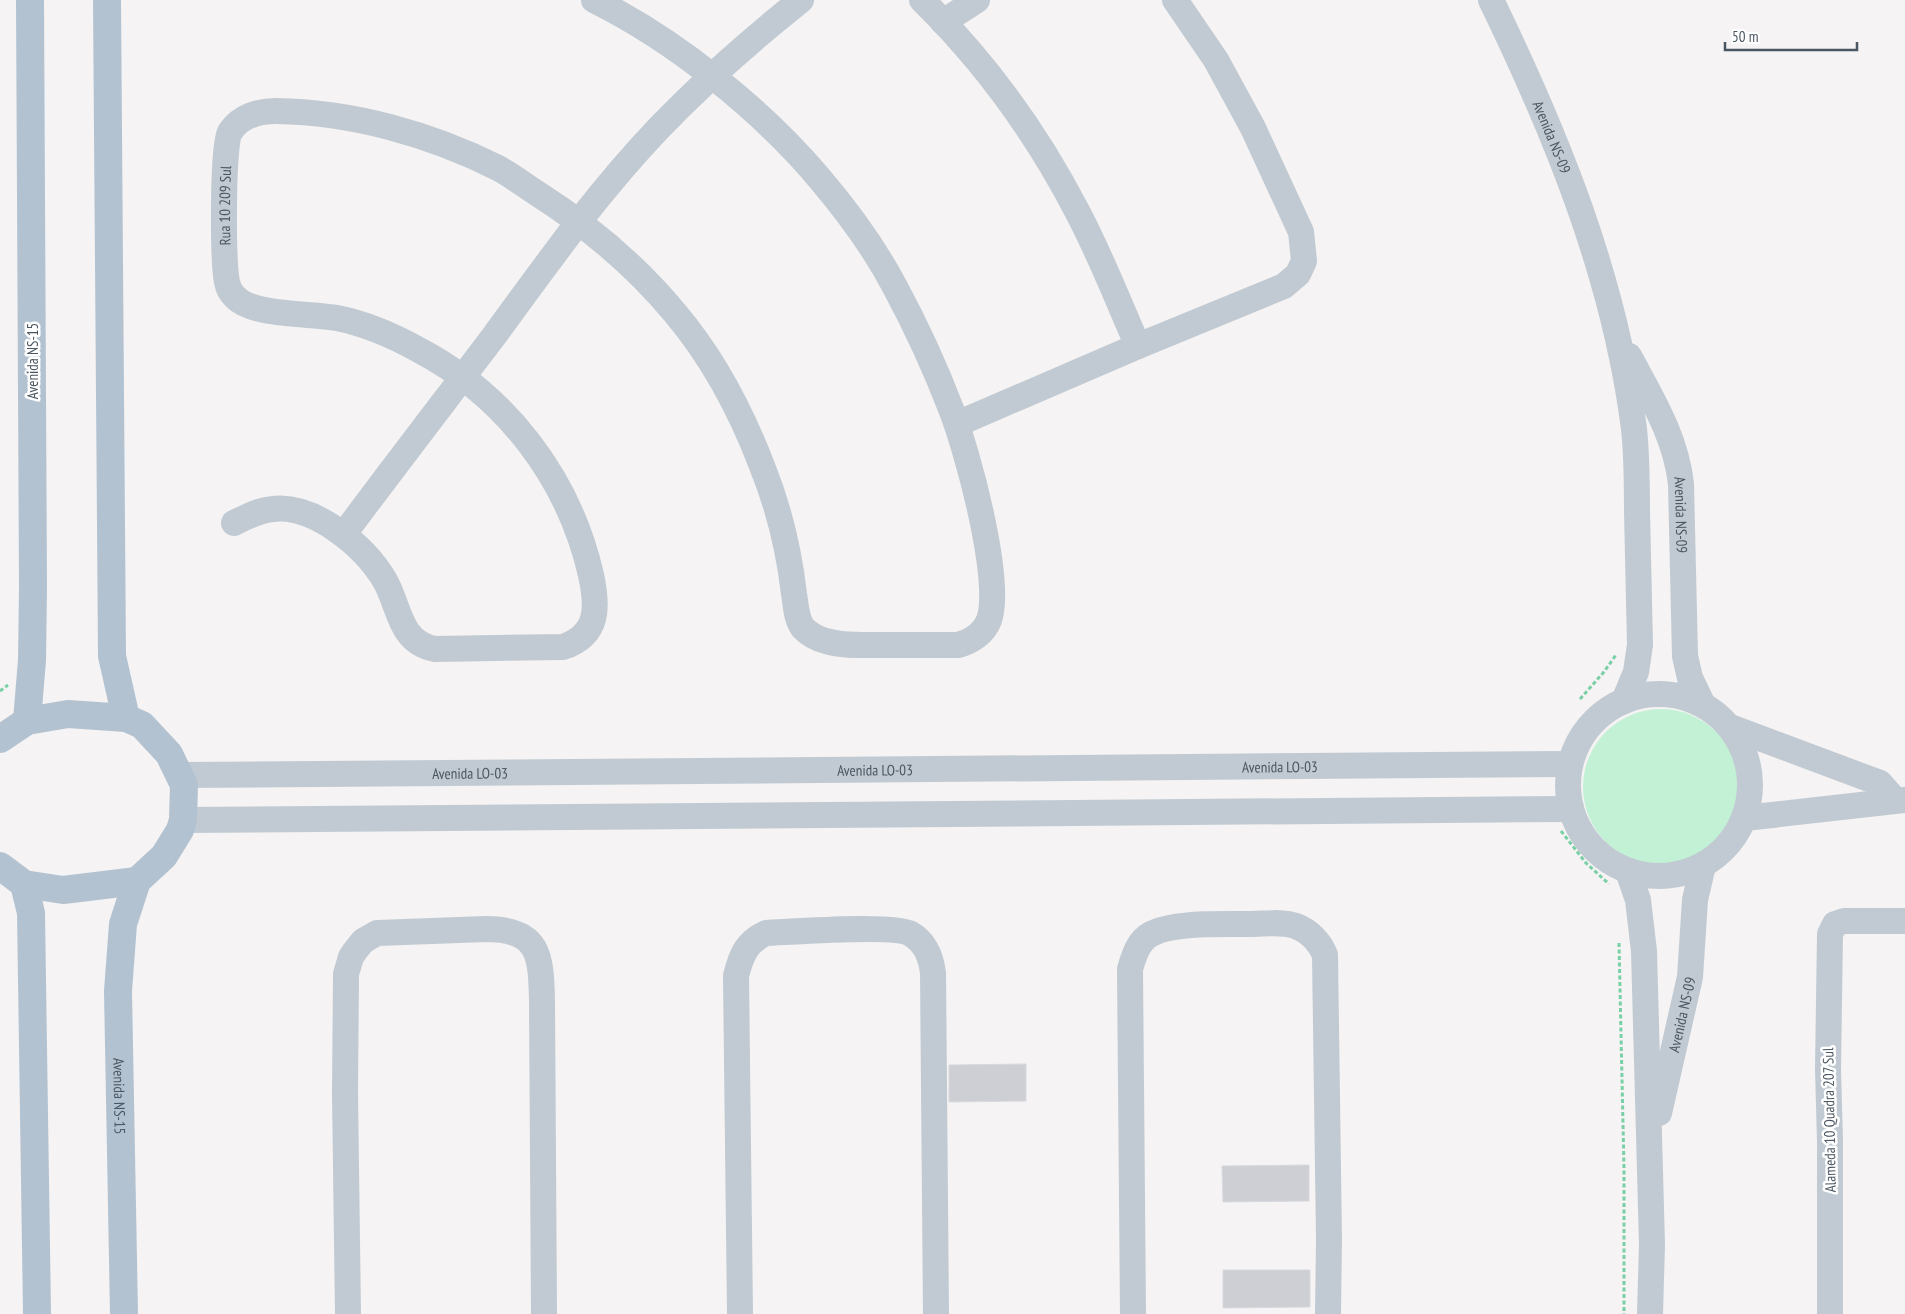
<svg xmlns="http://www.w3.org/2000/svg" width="1905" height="1314" font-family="'PT Sans Narrow',sans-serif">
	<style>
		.green { fill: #c3f1d5 }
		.building { fill: #cdcfd5; stroke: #d7d9de }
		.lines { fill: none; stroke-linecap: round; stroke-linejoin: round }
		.path { stroke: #7ad0a6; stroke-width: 3; stroke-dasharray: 4 2.5; stroke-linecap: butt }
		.minor { stroke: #c1cad2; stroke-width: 26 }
		.major { stroke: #b3c2d1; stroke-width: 28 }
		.labels { text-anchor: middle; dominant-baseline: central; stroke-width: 5; stroke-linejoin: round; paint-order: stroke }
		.street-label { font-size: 15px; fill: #4a5661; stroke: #fff }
	</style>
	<rect width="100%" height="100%" fill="#f5f3f3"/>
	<!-- green -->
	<path class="green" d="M1583 787a78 78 0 1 1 156 0a78 78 0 1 1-156 0Z"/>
	<!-- building -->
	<path class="building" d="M1026,1064V1101L949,1102V1065Z
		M1309,1165V1201L1223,1202L1222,1166Z
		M1223,1270H1310V1307L1223,1308Z"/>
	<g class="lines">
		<!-- path -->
		<path class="path" d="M0,691L8,685
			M1580,699L1603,673L1616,655
			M1561,831L1586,863L1609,884
			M1619,943L1624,1169V1314"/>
		<!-- minor -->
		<g class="minor">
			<path d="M922,0C984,61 1037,134 1077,211C1100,254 1118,301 1138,346"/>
			<path id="s1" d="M1491,0C1557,136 1615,278 1634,429C1637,456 1637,485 1637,512C1638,556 1639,600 1640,645L1636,672L1624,701"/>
			<path d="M943,22L977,0"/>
			<path id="s2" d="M1629,356C1651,397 1676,437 1681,484L1685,656L1690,678L1703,705"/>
			<path d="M957,424L1138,346L1284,286L1298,274L1304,261L1301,232L1253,128L1216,60L1175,0"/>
			<path id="s3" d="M234,523C246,517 259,510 273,509C314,504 364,546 384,579C400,605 398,642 435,649L563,647C599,635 598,607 591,575C569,478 506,396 419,350C392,335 367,324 337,318C310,313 253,316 235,297C230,292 228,288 227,282C223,263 222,146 230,132C240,116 259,111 276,111C352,112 430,134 498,168C511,175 523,184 535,192C587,225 636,266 675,313C713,358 741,411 762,466C779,508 789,550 794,594C796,605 796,619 803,628C809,634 818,639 826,641C843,646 861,645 879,645C905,645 932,645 958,645C971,642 984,633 989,620C1003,581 967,449 951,409C935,367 916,326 895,287C875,249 848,212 820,179C762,110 675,40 594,0"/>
			<path d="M344,534C393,468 444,402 494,336C546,265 597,193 658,129C702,83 751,40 801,0"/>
			<circle cx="1659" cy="785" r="91"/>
			<path d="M1730,727L1880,783L1895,800"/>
			<path id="s4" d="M180,775L1570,764"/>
			<path d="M1745,818L1905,800"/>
			<path d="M183,820L1571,809"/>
			<path d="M1628,871L1638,900L1644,951L1652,1245L1650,1314"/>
			<path id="s5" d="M1659,1113L1690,977L1695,900L1703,865"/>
			<path d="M348,1314L345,1093L346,974L351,957L355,951L363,941L377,933L486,929C540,929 541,956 542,1001L544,1314"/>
			<path d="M740,1314L736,976C741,956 746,942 766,933C791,932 895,924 911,934C926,943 931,957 933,973L936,1314"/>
			<path d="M1133,1314L1130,969C1134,956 1138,941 1151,934C1157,931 1163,929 1169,928C1196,923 1223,924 1250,924C1264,924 1282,921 1296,926C1309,931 1320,942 1325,955L1329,1239L1328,1314"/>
			<path d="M1830,1314V1142L1828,1069L1830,934L1835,924L1844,921H1905"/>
		</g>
		<!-- major -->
		<g class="major">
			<path d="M107,0L112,656L126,718"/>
			<path d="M27,721L32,660L33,588L30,0"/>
			<path id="s6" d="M0,739L27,721L68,714L126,718L142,725L169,754L184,785L183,820L180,830L164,856L137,881L123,924L118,991L124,1314"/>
			<path d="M0,866L24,884L63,890L137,881"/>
			<path d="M24,884L31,913L37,1314"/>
		</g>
	</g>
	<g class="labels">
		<!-- street labels -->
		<g class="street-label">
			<text stroke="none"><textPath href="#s1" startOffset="150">Avenida NS-09</textPath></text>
			<text stroke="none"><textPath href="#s3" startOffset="1065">Rua 10 209 Sul</textPath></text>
			<text transform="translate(32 361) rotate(-90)">Avenida NS-15</text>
			<text stroke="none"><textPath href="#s2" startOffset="170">Avenida NS-09</textPath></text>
			<text stroke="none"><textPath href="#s4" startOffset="1100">Avenida LO-03</textPath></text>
			<text stroke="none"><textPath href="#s4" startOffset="695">Avenida LO-03</textPath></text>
			<text stroke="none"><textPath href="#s4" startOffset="290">Avenida LO-03</textPath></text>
			<text stroke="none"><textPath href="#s5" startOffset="101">Avenida NS-09</textPath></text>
			<text stroke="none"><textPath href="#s6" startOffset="554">Avenida NS-15</textPath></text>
			<text transform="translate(1829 1120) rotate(-91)">Alameda 10 Quadra 207 Sul</text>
		</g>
	</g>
	<!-- scale -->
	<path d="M1725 42v8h132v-8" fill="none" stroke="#4a5661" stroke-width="2.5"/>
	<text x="1732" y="42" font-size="15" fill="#4a5661" stroke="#ffffff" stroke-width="4" paint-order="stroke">50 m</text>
</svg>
